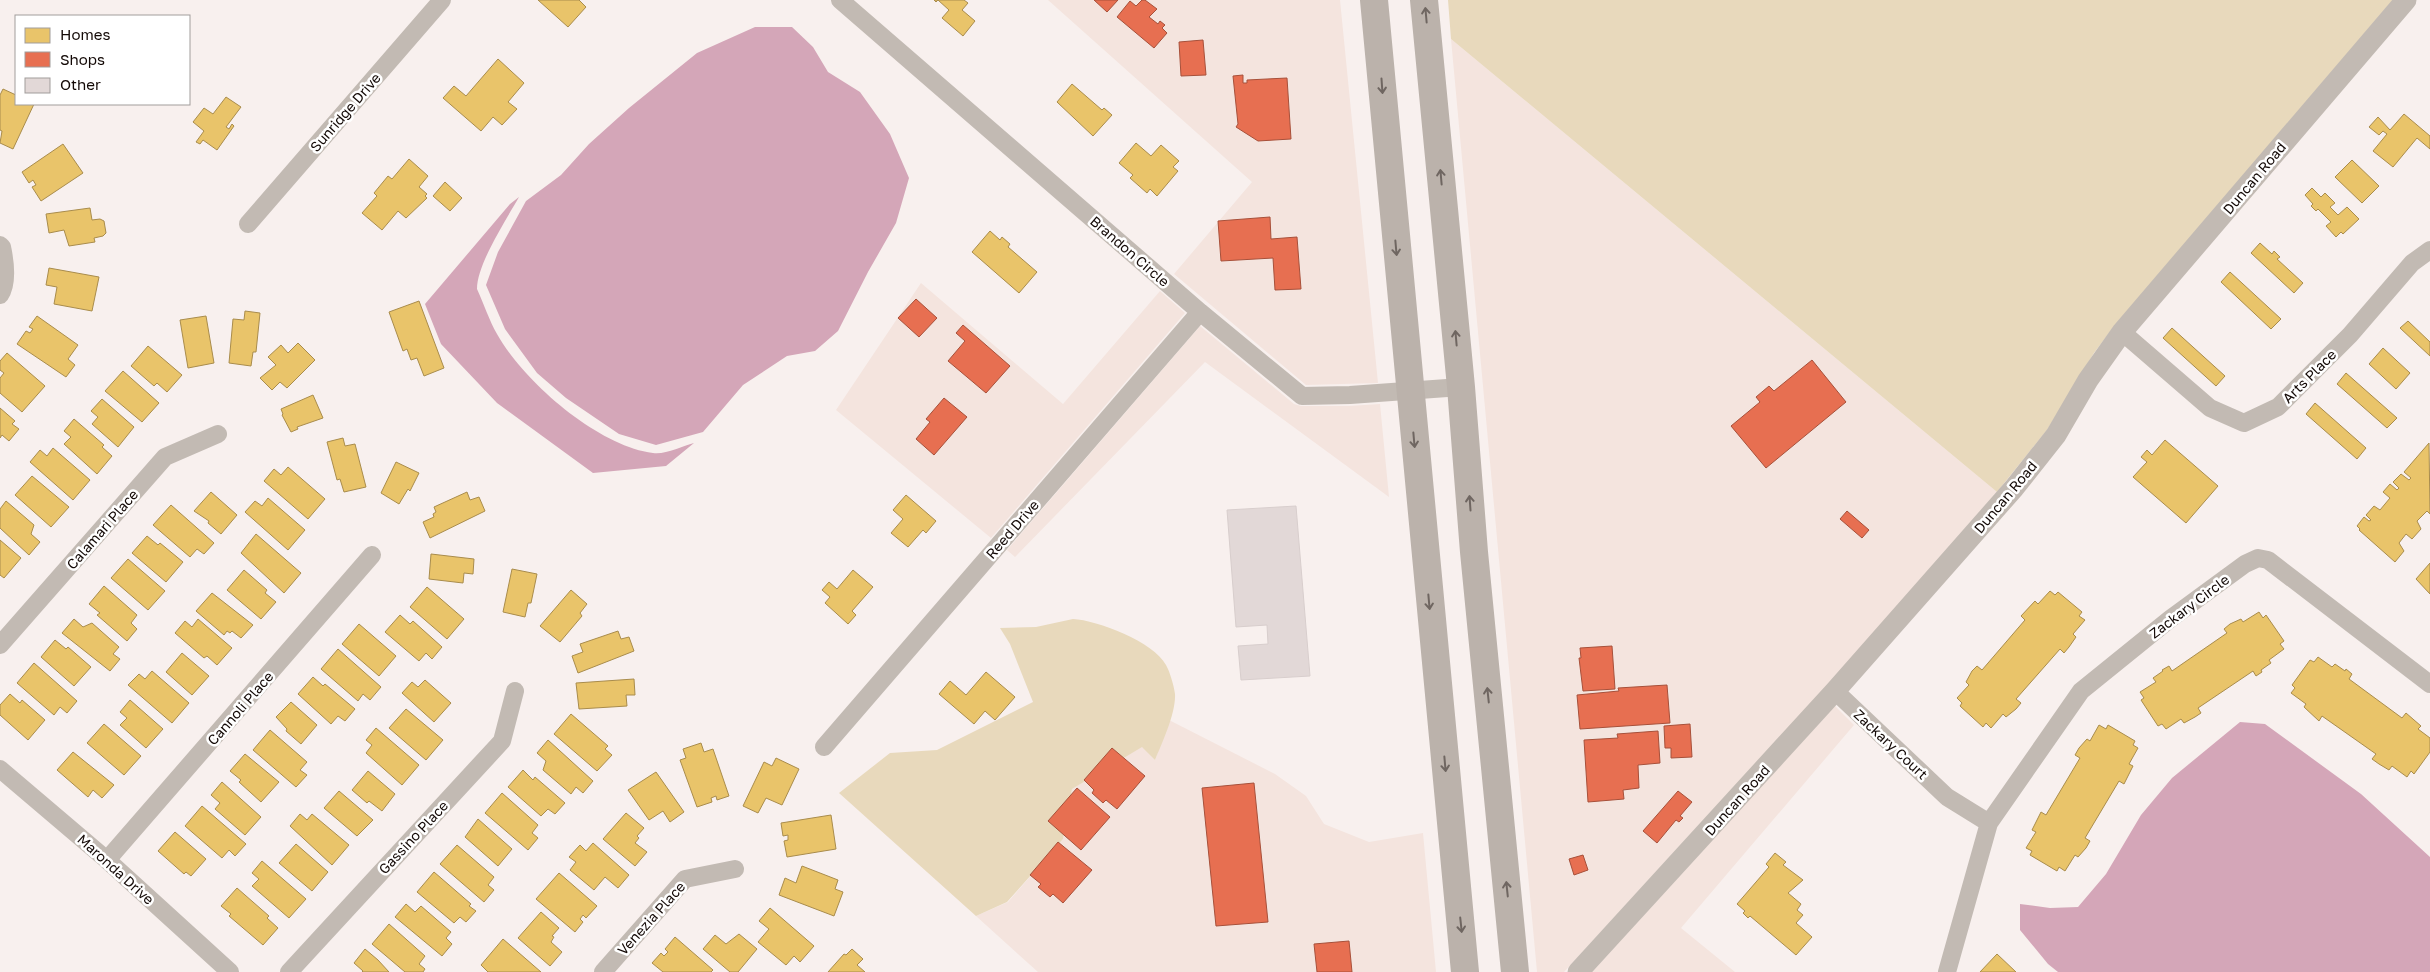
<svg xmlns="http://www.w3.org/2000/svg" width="2430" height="972" font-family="'Golos Text',sans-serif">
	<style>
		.built { fill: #f4e4de }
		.green { fill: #e8d9bc }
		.water { fill: #d4a6b8 }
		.homes { fill: #e9c46a; stroke: #a98c4c }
		.shops { fill: #e76f51; stroke: #a7503a }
		.building { fill: #e2d8d7; stroke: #d8cecd }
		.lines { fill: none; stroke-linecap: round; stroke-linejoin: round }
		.minor { stroke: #c2bab3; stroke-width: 18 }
		.tertiary { stroke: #c2bab3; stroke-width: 21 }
		.primary { stroke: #bbb2ab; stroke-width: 28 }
		.oneway { stroke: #6f6661 }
		.labels { text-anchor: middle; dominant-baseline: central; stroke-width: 5; stroke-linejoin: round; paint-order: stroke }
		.street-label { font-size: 14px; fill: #130906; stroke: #fff }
	</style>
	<rect width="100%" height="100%" fill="#f8f0ee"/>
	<!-- built -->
	<path class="built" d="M1048,0H1340L1378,383L1306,385L1174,274L1252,182Z
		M1451,39L1997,492L1828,685L1564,972H1537Z
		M921,283L1063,404L1160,291L1185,313L991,538L836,410Z
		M1200,326L1294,404L1301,406H1349L1380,404L1389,497L1205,362L1015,557L1007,550Z
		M1835,706L1854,725L1681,928L1735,972H1592Z
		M1169,720L1275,774L1306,796L1324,824L1369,842L1423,833L1436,972H1038L976,916L1008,902L1063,839L1072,789L1142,746L1155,760Z"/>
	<!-- green -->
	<path class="green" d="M1448,0H2393L2115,325L2094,353L2047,430L1997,492L1451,39Z
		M1073,619C1097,620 1154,642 1166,665C1170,672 1174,686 1175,694C1176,713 1162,743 1155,760L1142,747L1072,789L1063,839L1007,902L976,916L839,793L890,753L937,750L1033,702L1010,644L1000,628L1036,627Z"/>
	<!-- water -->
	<path class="water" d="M755,27H792L813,47L828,72L860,92L890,134L909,178L896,223L868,272L838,331L815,351L787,356L743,385L703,432L656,445L619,434L566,398L537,373L505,329L486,285L498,252L526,201L561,175L589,144L629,108L697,53Z
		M519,197C506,220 477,264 477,289C484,304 489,320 497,334C524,382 598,446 653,453C665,455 682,446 694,443L666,466L593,473L497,403L441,344L425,304L510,204Z
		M2240,722L2265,724L2361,794L2430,857V972H2058L2048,964L2020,930V904L2050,908L2078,907L2106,874L2141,815L2172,778Z"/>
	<!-- homes -->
	<path class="homes" d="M538,0H579L586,7L568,27Z
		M934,0H964L968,3L962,10L975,21L963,36L942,18L949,10L938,0L936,2Z
		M498,59L524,83L508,102L517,109L502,125L493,117L481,131L443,98L454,86L466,96Z
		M1072,84L1102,110L1104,108L1112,115L1093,136L1057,102Z
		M3,89L16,95V104H34L13,149L0,143L2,131L0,130V95Z
		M226,97L241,107L226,127L229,129L232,124L234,126L217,150L203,140L200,144L196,142L204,131L193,122L204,108L213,114Z
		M2404,114L2430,136V149L2417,138L2393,167L2373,151L2387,134L2383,131L2379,135L2369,127L2378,117L2390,130Z
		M1136,143L1151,156L1161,145L1179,161L1173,167L1178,171L1157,196L1150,189L1147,193L1130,178L1133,175L1119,163Z
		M63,144L83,173L41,201L32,187L36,185L33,180L29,183L22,172Z
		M409,159L428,176L419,187L427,194L425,196L427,198L406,218L398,211L382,230L362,213L377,196L374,193L388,176L392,179Z
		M2352,160L2379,186L2362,203L2335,177Z
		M445,182L462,198L450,211L433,196Z
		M2312,188L2321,197L2325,193L2335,203L2330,207L2338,215L2347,207L2359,219L2343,234L2341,232L2336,237L2326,226L2331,222L2318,209L2316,211L2311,206L2313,204L2305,195Z
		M90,208L92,220L100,219L104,221L106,233L103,236L94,238L95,242L69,246L64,230L49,233L46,214Z
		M990,231L1000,240L1002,237L1010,244L1008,247L1037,272L1019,293L972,252Z
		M2260,243L2272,254L2274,251L2280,257L2277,259L2303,283L2294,293L2251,253Z
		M49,268L99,277L92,311L54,304L57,287L46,285Z
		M2230,272L2281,319L2271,329L2221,282Z
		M419,301L444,368L424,376L417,358L411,360L407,349L403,351L389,312Z
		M245,311L260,313L256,352H253L251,366L229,363L233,319L244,320Z
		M37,316L78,345L68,359L75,365L66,377L17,344L26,331L30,333L33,329L29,327Z
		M206,316L214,363L188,368L180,320Z
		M2408,321L2430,342V356L2400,328Z
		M2172,328L2225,376L2216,386L2163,338Z
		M298,343L315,360L287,388L280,382L272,390L260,378L276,365L268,357L281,345L288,353Z
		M148,346L182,375L167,392L157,383L154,386L131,366Z
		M2383,348L2410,373L2396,389L2369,364Z
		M7,353L45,386L22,412L0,393V378L4,373L0,370V361Z
		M123,371L159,403L142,422L105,391Z
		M2346,373L2397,418L2387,428L2337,384Z
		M313,395L323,418L297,427L298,429L291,432L282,415L283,414L281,409Z
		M102,399L134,427L118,447L92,424L98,417L91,411Z
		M2315,403L2366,448L2357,459L2306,414Z
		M0,408L15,421L12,424L19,429L9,441L2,435L0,438Z
		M74,419L104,445L102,447L112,456L97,474L64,444L71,437L64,431Z
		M343,438L345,446L355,444L366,487L344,492L340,479L337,480L327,442Z
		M2165,440L2218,486L2186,523L2133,477L2147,462L2141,457L2147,450L2152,455Z
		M2429,443L2430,514L2427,511L2417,521L2421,529L2412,539L2406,534L2399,543L2404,551L2395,562L2359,530L2360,529L2357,526L2364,517L2369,521L2371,520L2366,515L2374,506L2380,510L2390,498L2383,492L2390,484L2397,490L2399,488L2393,482L2401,474L2409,480L2411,478L2404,472Z
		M53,448L90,480L73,500L30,462L40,450L47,456Z
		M396,462L419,473L410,491L408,489L399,504L381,493Z
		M288,467L325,499L308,519L264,481L274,469L281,475Z
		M32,476L69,507L51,527L15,495Z
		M211,492L237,515L221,534L208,523L209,521L194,511Z
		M467,492L470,500L479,497L485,511L430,538L423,522L434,517L433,514L436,512L434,507Z
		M906,495L936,521L926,533L923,530L908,547L891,533L903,519L893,510Z
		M268,498L305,530L288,550L245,512L255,501L262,506Z
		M6,501L34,525L31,534L40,542L29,555L0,528V509Z
		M171,505L214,543L204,554L197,549L190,557L153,525Z
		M256,534L301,573L284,593L241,553Z
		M147,536L158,545L160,543L183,562L166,582L132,553Z
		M0,540L21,558L4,578L0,575Z
		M431,554L474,559L473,574L464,573L463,583L429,579Z
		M128,559L165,591L148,610L111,578Z
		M2430,563V594L2416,579Z
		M512,569L537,574L531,603H528L525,617L503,612Z
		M244,570L267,590L265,593L276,602L261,619L227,590Z
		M853,570L873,587L852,611L856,615L848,624L825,603L830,597L822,590L829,582L837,589Z
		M104,586L137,615L131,623L137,629L127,641L97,615L100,613L89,604Z
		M427,587L464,619L447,639L410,607Z
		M571,590L587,604L580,613L582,616L560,642L540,626Z
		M2050,591L2055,595L2058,592L2082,612L2079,616L2085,620L2073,634L2076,637L2069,647L2064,653L2060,649L2016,699L2021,703L2016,709L2006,717L2003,714L1991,728L1986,723L1983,727L1960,706L1962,703L1957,698L1969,685L1966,682L1972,671L1977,666L1982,670L2025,620L2021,616L2035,601L2038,604Z
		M212,593L253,625L241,638L232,631L230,633L227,631L224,635L196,611Z
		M2259,612L2263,618L2266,615L2284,641L2280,644L2284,649L2269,660L2271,663L2261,670L2262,672L2256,676L2253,671L2198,708L2201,713L2195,717L2184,723L2181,719L2166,729L2162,724L2158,726L2141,700L2144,698L2140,692L2156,682L2153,678L2163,671L2162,670L2169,666L2172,671L2227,633L2224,629L2230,624L2241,619L2243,622Z
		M400,615L410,624L413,621L442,647L432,659L426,653L419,661L385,632Z
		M74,619L83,627L92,623L119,647L113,654L120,659L110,671L62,633Z
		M198,619L232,648L217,665L207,656L204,658L175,633L185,621L192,627Z
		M359,624L396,656L379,676L342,644Z
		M618,631L621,639L629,637L634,651L578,673L572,656L583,652L580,644Z
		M55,640L66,649L68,647L91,667L74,686L41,657Z
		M338,649L381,687L370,700L363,694L358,701L321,669Z
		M182,653L209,676L192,695L166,672Z
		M2318,657L2332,667L2335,664L2345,671L2346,669L2352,674L2349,679L2402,718L2406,713L2421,726L2418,729L2430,738V752L2414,774L2411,771L2407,777L2392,766L2389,770L2379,764L2372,759L2376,754L2322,716L2319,721L2304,707L2306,704L2291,693L2295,688L2292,685L2310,660L2314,662Z
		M34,663L77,701L67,713L60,707L54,715L17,683Z
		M152,671L189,703L172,723L128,685L139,674L145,679Z
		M986,672L1015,697L995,720L985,711L974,724L939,694L950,681L966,695Z
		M313,677L323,686L325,684L355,709L345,721L338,716L331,724L298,694Z
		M634,679L635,695H626L627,706L579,709L576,683Z
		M425,680L451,703L434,722L402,693L412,682L418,687Z
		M10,694L20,703L22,700L45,720L28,740L0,715V705Z
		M130,700L163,729L146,748L120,725L127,718L120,712Z
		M291,702L317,725L301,744L286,731L287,729L276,717Z
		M406,709L443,740L426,760L389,728Z
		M571,714L608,746L605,749L612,755L597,771L554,734Z
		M104,724L141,756L124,775L87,743Z
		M2099,725L2106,729L2108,725L2135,741L2133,745L2138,748L2129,764L2133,766L2124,784L2119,781L2085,838L2090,841L2086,848L2078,857L2075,855L2065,871L2059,867L2057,871L2030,855L2032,851L2026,848L2036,832L2032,830L2041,812L2046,815L2080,758L2075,755L2079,748L2087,739L2090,741Z
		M376,728L419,765L402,785L366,753L372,745L366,740Z
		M270,730L307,762L300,770L307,775L296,787L253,750Z
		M548,740L593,781L583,793L576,787L571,794L543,770L546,761L537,753Z
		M701,743L704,752L713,749L729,796L717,800L716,796L711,798L712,802L697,807L680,760L686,758L683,749Z
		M73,752L114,785L102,798L93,790L88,797L57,770Z
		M245,754L279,782L261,802L239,782L241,780L230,771Z
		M776,758L799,769L782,805L766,798L758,813L743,806L764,762L772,766Z
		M523,770L533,780L535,777L565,803L555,814L548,809L541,816L508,787Z
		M368,771L395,794L382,811L369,801L367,803L352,790Z
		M656,772L684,812L670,822L663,811L649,820L628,790Z
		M222,782L261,817L245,835L215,809L220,803L211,795Z
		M339,791L373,820L357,836L324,808Z
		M502,793L538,825L532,833L538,838L528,850L485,813Z
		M202,806L246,844L235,856L229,850L222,858L185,826Z
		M626,813L644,828L637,836L639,838L635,843L647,852L635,866L603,839Z
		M300,814L307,820L312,814L349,845L332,865L290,826Z
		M831,815L836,849L787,857L784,841L788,840V835L783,836L781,823Z
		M478,819L512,849L498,866L465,837Z
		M175,832L206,859L191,876L186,872L184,874L158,851Z
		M593,843L629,875L618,888L605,877L594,890L570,870L576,862L569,857L580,845L586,851Z
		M296,844L328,872L312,891L279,863Z
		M457,845L494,877L488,885L494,890L484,902L440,864Z
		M1775,853L1786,862L1783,865L1803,880L1788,893L1801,904L1797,910L1803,915L1796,923L1812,937L1796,955L1750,916L1748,918L1743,913L1745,911L1737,904L1769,867L1766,864Z
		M262,861L306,899L289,918L252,886L259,879L252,873Z
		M802,866L838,880L835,889L843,892L834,916L779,895L785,878L796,883Z
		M434,872L471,904L469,906L476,911L466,922L460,917L454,923L417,892Z
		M559,873L597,906L586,918L583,915L580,919L583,922L575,932L536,899Z
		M237,888L269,916L267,918L278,928L263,945L229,916L231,914L221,906Z
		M406,904L415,912L421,906L451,932L446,938L452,944L442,956L395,917Z
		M770,908L814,946L800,962L794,956L786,965L758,942L769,929L759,921Z
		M541,912L559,928L552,936L554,937L551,942L562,952L550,966L518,938Z
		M389,924L425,956L419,964L425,969L423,972H405L372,944Z
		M739,934L757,949L738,972H730L703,949L715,935L726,944Z
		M675,937L713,970L711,972H663L652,963L661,953L664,956L668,952L665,949Z
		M503,939L541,972H488L481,965Z
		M365,949L378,960L389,972H362L363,971L354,963Z
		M852,949L863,959L857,965L865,972H828L844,954L846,955Z
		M1997,954L2016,972H1980Z"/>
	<!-- shops -->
	<path class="shops" d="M1094,0H1118L1107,12Z
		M1142,0H1145L1157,9L1149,17L1158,24L1160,21L1165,25L1162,28L1167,33L1154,48L1117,17L1130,1L1136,6Z
		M1203,40L1206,75L1181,76L1179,42Z
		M1243,75V83H1247V80L1287,78L1291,139L1258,141L1236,127L1238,124L1233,76Z
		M1270,217L1271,239L1297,237L1301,289L1275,290L1273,258L1221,261L1218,221Z
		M916,299L937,318L919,337L898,318Z
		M963,325L1010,366L986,393L948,361L965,341L956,333Z
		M1812,360L1846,402L1766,468L1731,426L1760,402L1756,397L1769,386L1774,391Z
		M944,398L967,417L934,455L916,439L930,422L926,419Z
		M1847,511L1869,530L1862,538L1840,519Z
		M1612,646L1615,689L1583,691L1579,658H1581L1580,648Z
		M1667,685L1670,723L1580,729L1577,695L1619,691L1618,688Z
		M1690,724L1692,757L1671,758V748H1665L1664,726Z
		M1658,731L1660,763L1638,765L1639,788L1623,790L1624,799L1588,802L1584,740L1618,738L1617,734Z
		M1112,748L1145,776L1117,809L1106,800L1103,803L1092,793L1094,790L1084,780Z
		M1254,783L1268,922L1216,926L1202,788Z
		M1077,788L1110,817L1081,850L1048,821Z
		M1678,791L1692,802L1680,816L1683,818L1679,822L1676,820L1657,843L1643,831Z
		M1058,842L1092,870L1063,903L1053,894L1050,897L1038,887L1041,884L1030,875Z
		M1583,855L1588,870L1574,875L1569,859Z
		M1349,941L1352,972H1317L1314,944Z"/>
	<!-- building -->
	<path class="building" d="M1296,506L1310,676L1241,680L1238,646L1268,644L1267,625L1236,627L1227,510Z"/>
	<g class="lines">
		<!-- minor -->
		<path class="minor" d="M840,0L1200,312L1302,396L1350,395L1461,387
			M248,224L442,0
			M0,245L2,247C5,261 8,283 0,295
			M2122,332L2210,408L2244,423L2278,407L2350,335L2412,263L2430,250
			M0,645L165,457L218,434
			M1835,691L1947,797L1989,823
			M824,747L1200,312
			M0,769L107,860L230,972
			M107,860L372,555
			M289,972L502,741L515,691
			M603,972L685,879L735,869
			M1947,972L1989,823L2081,691L2170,619L2245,564L2258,558L2268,560L2430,684"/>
		<!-- tertiary -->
		<path class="tertiary" d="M1578,972L1835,691L2014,488L2056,435L2088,380L2122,332L2406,0"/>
		<!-- primary -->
		<path class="primary" d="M1374,0L1465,972
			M1424,0L1461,387L1474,552L1515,972"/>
	</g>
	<!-- one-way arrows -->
	<defs><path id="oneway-shaft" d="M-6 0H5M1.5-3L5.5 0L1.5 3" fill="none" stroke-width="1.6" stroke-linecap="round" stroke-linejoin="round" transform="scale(1.25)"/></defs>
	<g class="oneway">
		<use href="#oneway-shaft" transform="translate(1426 15) rotate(-95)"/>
		<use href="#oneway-shaft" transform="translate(1382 86) rotate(86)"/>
		<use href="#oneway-shaft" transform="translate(1441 177) rotate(-95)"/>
		<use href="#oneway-shaft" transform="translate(1396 248) rotate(85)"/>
		<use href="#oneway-shaft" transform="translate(1456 338) rotate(-95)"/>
		<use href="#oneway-shaft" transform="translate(1414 440) rotate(85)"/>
		<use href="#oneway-shaft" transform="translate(1470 503) rotate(-94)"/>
		<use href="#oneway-shaft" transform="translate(1429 602) rotate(85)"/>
		<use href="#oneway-shaft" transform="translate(1488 695) rotate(-96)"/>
		<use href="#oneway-shaft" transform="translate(1445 764) rotate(85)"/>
		<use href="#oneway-shaft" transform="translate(1507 889) rotate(-96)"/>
		<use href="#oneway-shaft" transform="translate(1461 925) rotate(84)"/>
	</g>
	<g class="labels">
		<!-- street labels -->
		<g class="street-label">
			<text transform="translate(345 112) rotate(-49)">Sunridge Drive</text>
			<text transform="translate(2254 178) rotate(-50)">Duncan Road</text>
			<text transform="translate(1130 251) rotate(41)">Brandon Circle</text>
			<text transform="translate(2309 376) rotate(-45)">Arts Place</text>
			<text transform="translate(2005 497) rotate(-50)">Duncan Road</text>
			<text transform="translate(102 529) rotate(-49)">Calamari Place</text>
			<text transform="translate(1012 529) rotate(-49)">Reed Drive</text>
			<text transform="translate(2189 606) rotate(-37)">Zackary Circle</text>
			<text transform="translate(240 708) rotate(-49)">Cannoli Place</text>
			<text transform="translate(1891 744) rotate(43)">Zackary Court</text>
			<text transform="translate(1737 800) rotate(-48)">Duncan Road</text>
			<text transform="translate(413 837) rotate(-47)">Gassino Place</text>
			<text transform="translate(116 869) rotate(42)">Maronda Drive</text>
			<text transform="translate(651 918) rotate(-48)">Venezia Place</text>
		</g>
	</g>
	<!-- legend -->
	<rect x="15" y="15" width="175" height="90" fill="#ffffff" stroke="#a19d9b"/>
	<rect x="25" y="28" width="25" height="15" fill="#e9c46a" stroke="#a19d9b"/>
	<text x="60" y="40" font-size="15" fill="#130906">Homes</text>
	<rect x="25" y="52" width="25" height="15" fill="#e76f51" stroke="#a19d9b"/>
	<text x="60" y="65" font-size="15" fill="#130906">Shops</text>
	<rect x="25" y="78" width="25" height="15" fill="#e2d8d7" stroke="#a19d9b"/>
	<text x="60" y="90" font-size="15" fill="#130906">Other</text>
</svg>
